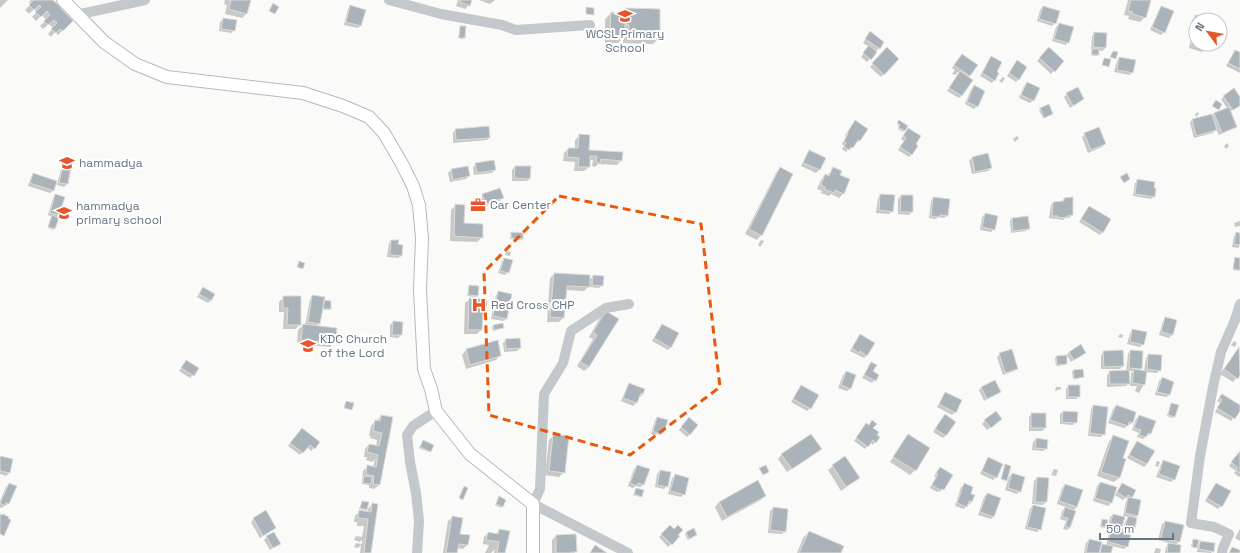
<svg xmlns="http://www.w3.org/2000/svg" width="1240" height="553" font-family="'Space Grotesk',sans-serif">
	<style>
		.shadow { fill: #0003 }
		.building { fill: #aab3b9; stroke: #dcdcda }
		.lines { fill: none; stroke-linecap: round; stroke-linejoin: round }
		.major-casing { stroke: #b5babe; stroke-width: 14 }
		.minor { stroke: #c3c8cc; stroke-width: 10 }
		.major { stroke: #fff; stroke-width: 12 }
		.marked { fill: none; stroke: #e8590c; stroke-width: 3; stroke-dasharray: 8 5; stroke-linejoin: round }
		.labels { text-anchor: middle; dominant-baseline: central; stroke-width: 4; stroke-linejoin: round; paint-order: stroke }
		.poi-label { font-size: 12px; fill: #657683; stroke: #fff; text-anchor: start }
	</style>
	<rect width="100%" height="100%" fill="#fafaf8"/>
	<!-- shadow -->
	<path class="shadow" d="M0,0H8L0,8Z
		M31,0H51L72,21L58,35L55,32L51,37L48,34L53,28L49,24L43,29L40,26L46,20L42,15L36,21L32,17L37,12L34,9L29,14L25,10L31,4L29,2Z
		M225,0H250L246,14L242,18L225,14L227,5L224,4Z
		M458,0H471L469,5L465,9L456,6Z
		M479,0H495L490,4Z
		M1128,0H1150L1145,17L1140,22L1128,19L1129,16L1124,15Z
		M350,7L360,26L358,28L344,25L348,9Z
		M1043,7L1055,23L1052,26L1037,21L1040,10Z
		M1162,7L1164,32L1161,35L1150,30L1159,10Z
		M626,9L659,38L653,44L623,43V38L618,43H605V19L611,13L622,14Z
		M1196,16L1207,20H1196V28H1191L1193,19Z
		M223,19L234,30L231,33L219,31L220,22Z
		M1059,24L1068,42L1066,45L1052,41L1056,27Z
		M460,27H465L463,39L458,38Z
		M1196,28V44H1214H1210L1209,48L1207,51L1204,50L1202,52L1189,48L1193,31Z
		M1095,33L1105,48L1102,51L1098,50L1097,56L1091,55V51L1093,50H1091L1092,36Z
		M868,35L883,43L867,62L861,57L869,47L863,43Z
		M887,49L898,59L881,77L870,67Z
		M1235,51L1240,53V73L1226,66Z
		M1046,52L1063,61L1051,74L1037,61Z
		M991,57L996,72L994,80L992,83L980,76Z
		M959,58L970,75L968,77L962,95L959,98L947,91L960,73L958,72L955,75L952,74L955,70L952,68Z
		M1119,58L1132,72L1130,75L1114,72L1117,61Z
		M1017,62L1019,79L1016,82L1007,76Z
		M1003,77L1005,78L1002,83L999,81Z
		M1027,83L1033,100L1030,103L1019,98L1024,86Z
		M974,87L977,106L974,109L965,104L971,89Z
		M1067,94L1083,99L1070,108L1064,97Z
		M1224,97L1240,98V105L1230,112L1235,126L1233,129L1219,135L1216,129L1213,133L1194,138L1190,123L1192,120L1211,115L1212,116L1214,113L1227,108L1221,99Z
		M1040,109L1050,115L1043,118L1039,110Z
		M1198,112L1199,114L1196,117L1195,114Z
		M855,121L860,140L857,143L856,142L850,150L848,149L846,152L842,149L844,146L842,144L846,137L845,136Z
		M899,122L907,126L903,132L898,129L900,126L897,124Z
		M455,130L489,138L487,140L453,143V133Z
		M905,132L914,144L912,154L909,157L898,150L904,141L901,139Z
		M1085,134L1105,144L1102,147L1088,153L1082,137Z
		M580,135L588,151L621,160L617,165L598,164L595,167L592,166L593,160H589V167L584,171H574L575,162L563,161L564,153L568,149H575V140Z
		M1017,136L1019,138L1015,142L1013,139Z
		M1227,143L1229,146L1226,149L1224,146Z
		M810,151L824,158L819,170L816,173L801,166L807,154Z
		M988,154L991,168L988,171L972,174L969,161L972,158Z
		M476,164L495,170L492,173L474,175L473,167Z
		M64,166L67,184L64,187L57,185L61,169Z
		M467,167L469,176L466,179L450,182L448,173L451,170Z
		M515,167L530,178L527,181H512V170Z
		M780,168L761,235L757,240L745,234L776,173Z
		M833,169L839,176L844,193L839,198L831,194L829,196L821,193L822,191L817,189L821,180L825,175L827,176Z
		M34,174L53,191L50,193L28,186L31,177Z
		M1138,180L1153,188L1154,196L1151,199L1133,196L1135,183Z
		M55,195L59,215L56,218H57L53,230L48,228L52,217L48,215L53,198Z
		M483,195L502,198L500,201L483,207L480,198Z
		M881,195L892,211L889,214L876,213L878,198Z
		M901,196L912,212L909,215L898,214V199Z
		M933,198L947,215L944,218L938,217L936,219L929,218L931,201Z
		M1064,199L1072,215L1069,218H1065L1063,220L1049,218L1051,205L1053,203L1062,201Z
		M456,205L463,224L482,237L477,242L450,241L451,210Z
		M1089,207L1102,232L1100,235L1079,222Z
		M985,214L994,229L991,232L980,230L982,217Z
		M1012,218L1029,228L1026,231L1011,233L1010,221Z
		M1240,221V226L1235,227L1234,223Z
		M512,233L522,239L521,240L510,239Z
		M1237,233L1240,234L1239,248L1232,247L1234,236Z
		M761,240L764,241L760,247L758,245Z
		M392,241L397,245L401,256L398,258L387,257L389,243Z
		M507,251L511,252L510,256L505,255Z
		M1236,258L1240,259V270L1239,271L1233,270Z
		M505,259L508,272L505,275L498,273L502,261Z
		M554,274L589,280L594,276L602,285L599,288L590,287V285L584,291L565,290L563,318L559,322H547L550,278Z
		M470,286L477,296L475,297L467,296Z
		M203,288L211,300L208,303L197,297Z
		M499,292L506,319L504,321L491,319L496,295Z
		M313,296L330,309L329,310L322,309L319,323L316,327L334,343L330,347L297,344L298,330L303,325L305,326L310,299Z
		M284,297H300V325L295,329H283L284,312H279V302Z
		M470,299L481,330L477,334H464L465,303Z
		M606,312L617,319L589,367L584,371L577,366L593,339L589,337L601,316Z
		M1166,318L1176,321L1172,335L1169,338L1159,335L1163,321Z
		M393,322L401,335L398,338L390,337V325Z
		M662,325L671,347L668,350L652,341Z
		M493,326L503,328L493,331L492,327Z
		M1133,330L1143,344L1140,347L1127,344L1130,333Z
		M1120,334L1123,335L1122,338L1118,337Z
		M858,338L867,355L864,358L850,351Z
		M506,340L520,348L517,351L504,352L503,343Z
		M497,341L500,355L496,360L466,369L462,355L466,350Z
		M1234,341L1237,343L1235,347L1231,345Z
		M1239,348L1240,374L1233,382L1220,374Z
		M1130,351L1141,369L1138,371L1144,372L1146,358L1149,355L1160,370L1157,373L1146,372L1144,384L1139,393L1135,391L1137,386H1130L1131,373L1133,371H1128L1129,383L1126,386L1107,387V375L1110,372H1126L1128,354Z
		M1069,352L1082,355L1071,362L1067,355Z
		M1104,352L1123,366L1120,369H1101V355Z
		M1000,354L1017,369L1014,371L1003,375L997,357Z
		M1066,356V364L1065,365L1056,366L1055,358L1057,357Z
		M871,363L872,372L878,375L872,383L862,378Z
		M184,364L198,369L190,378L179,371Z
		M1073,371L1083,377L1073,379L1072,372Z
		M846,372L850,389L847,391L838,388L843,375Z
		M1162,378L1169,395L1166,397L1155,395L1159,381Z
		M630,384L644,390L643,394L640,397L638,396L636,403L633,406L621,401L627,387Z
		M801,386L810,408L807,411L791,402Z
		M1069,386L1079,396L1076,399H1066V389Z
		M982,387L999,392L984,401L979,390Z
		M1056,387H1061V389L1055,391Z
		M946,393L955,412L952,415L937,407Z
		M1222,395L1240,406V409L1231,421L1215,412L1220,403L1217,401Z
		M1171,404L1174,417L1173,418L1167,416Z
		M1094,406L1104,434L1101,437L1088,436L1091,409Z
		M1116,406L1132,423L1124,428L1108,423L1113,409Z
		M995,412L998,421L987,430L982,424Z
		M1063,412L1076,422L1073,425L1060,424V414Z
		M1032,414L1045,428L1042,431H1029V417Z
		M381,416L391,417L379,485L374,489L369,488V485L362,484L363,471L368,466L373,467L375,459L372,462L366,460L367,457H364L365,449L369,445L376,446L377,440L370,438L371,436H369L371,426L375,421H377Z
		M1139,416L1154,422L1150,434L1143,439L1137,437L1139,433L1132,430L1136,419Z
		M658,418L663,433L660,435L657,434L655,436L651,434L655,420Z
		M942,418L946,435L943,438L933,432Z
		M686,421L690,434L687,437L679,430Z
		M864,427L872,429L875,442L873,445L870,443L865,449L854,441Z
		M300,432L319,442L311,451L307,447L300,455L288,446Z
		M554,435L564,472L559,477L545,475L549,440Z
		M908,436L928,448L915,470L910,475L890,462L904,440Z
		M1114,436L1122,459L1119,478L1114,482L1097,476L1109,441Z
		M1036,439L1046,449L1043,451L1032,450L1033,442Z
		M423,441L430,451L429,452L419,448Z
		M1137,442L1147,464L1144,467L1127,458Z
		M1240,452V476L1239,477L1234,473L1236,471L1229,466Z
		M816,453L787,472L778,459L782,454Z
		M0,457L12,460L9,473L6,476L0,474Z
		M845,457L859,478L841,491L828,470Z
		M988,458L996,477L993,480L980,474L986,461Z
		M1157,461L1160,462L1158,467L1155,466Z
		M1164,461L1174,479L1171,482L1156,477L1161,464Z
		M637,466L643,485L640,487L636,486L633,488L628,486L634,469Z
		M1054,469L1058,470L1056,476L1051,475Z
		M660,471L667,486L664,489L655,487L657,474Z
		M938,471L952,476L940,492L938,491L937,492L930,488L936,477L934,476Z
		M1012,474L1020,491L1017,494L1005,490L1009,477Z
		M675,476L684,494L681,497L668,494L672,478Z
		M1037,478L1048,479L1046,502L1043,505L1032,504L1034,481Z
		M1100,483L1116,487L1111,503L1108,506L1093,501L1097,486Z
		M9,484L15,487L8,504L1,508L0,507V501L6,487Z
		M1122,484L1131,497L1129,499L1137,515L1134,518L1133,532L1130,535L1127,546L1124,549L1112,546L1110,553H1084L1086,543L1089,540L1099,549L1103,545L1106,546L1109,533L1112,531L1121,533L1126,520L1129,517L1124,516L1121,527L1118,530L1108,527L1110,517L1113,515L1123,517L1126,501L1128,499L1125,498L1123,500L1115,495Z
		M1216,484L1221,506L1218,509L1205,501Z
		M964,485L970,494L971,502L969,505L967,504L964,509L955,506L961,487Z
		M1065,485L1082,491L1077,507L1073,511L1070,527L1067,530L1063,529L1066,521L1060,519L1062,511L1066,507L1057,504L1062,488Z
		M636,489L641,496L640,497L633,495Z
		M987,494L993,517L991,519L978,515L984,497Z
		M765,495L761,500L722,521L715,507L719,502Z
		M498,499L502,507L501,508L495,505Z
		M362,502L366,509L365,510L359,509Z
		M372,504L370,553H360L361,545L358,548L354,547L356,543L362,544V539L360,542L354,540L356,536L362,537L364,526H357V522H354L355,516L360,511L367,512L368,509Z
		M1033,506L1040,529L1037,532L1025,529L1030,509Z
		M773,508L785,531L782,534L768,533L770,511Z
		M453,517L459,535L467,545L463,549L457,548L456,553H443L448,521Z
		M254,519L275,528L260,538L251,522Z
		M1102,520L1106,527L1105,528L1100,527Z
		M1165,522L1182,526L1179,542L1175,545L1179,553H1165L1166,547L1170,543L1158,540L1162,524Z
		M670,526L679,536L668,547L659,537Z
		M694,529L696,535L688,540L685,534Z
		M1240,529V541L1235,538Z
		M500,530L504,553H494L495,549L491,553H485L489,545L483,544L484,537L488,533L495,534Z
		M809,532L840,553H797L803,538Z
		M556,536L576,551L574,553H552V540Z
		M267,537L280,543L270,550L264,540Z
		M1193,540L1197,546L1201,542L1213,551L1211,553L1197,552L1198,547L1191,546Z
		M1156,548L1161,549L1160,553H1154Z"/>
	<!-- building -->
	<path class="building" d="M34,0H53L73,21L63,31L60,29L56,33L51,29L57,23L54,20L48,25L44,21L50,15L47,11L41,17L35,12L41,7L39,5L34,10L29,5Z
		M228,0H251L247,14L229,9L231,1Z
		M460,0H472L470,6L460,2Z
		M1131,0H1151L1146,18L1132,14L1133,12L1128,11Z
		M273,3L279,7L275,14L269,11Z
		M350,5L366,10L361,26L346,22Z
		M1043,6L1060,11L1056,24L1039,19Z
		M1161,6L1174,11L1165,33L1152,27Z
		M586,7L594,8V15L586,14Z
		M626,8L660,9V38H628L629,25L625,24V37H610L611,12L622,13V17L625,18Z
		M1195,15L1208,17V20H1196V25H1194Z
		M223,18L237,20L235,31L221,29Z
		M1059,23L1074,27L1069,43L1054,39Z
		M460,26H466L465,38H459Z
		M1196,27V44H1212L1210,49L1207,48L1206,49L1191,45Z
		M870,31L884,42L880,49L865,39Z
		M1094,32L1107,33L1106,48L1093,47Z
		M869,45L877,52L871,60L863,53Z
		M887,47L899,59L884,75L872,63Z
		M1049,47L1064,61L1055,72L1039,58Z
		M1092,49H1099V55H1092Z
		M1235,50L1240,52V69L1228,63Z
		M1113,51L1118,52L1116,59L1110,57Z
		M962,54L978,65L970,76L954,65Z
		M991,56L1002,62L997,72L999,73L995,81L982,73Z
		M1119,57L1136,60L1133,73L1117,70Z
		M1104,58L1111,59L1109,67L1102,65Z
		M1017,60L1027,67L1019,80L1009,73Z
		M960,71L973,80L962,96L949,88Z
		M1027,82L1040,88L1034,101L1021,95Z
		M974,85L985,91L978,107L967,102Z
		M1078,87L1084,99L1073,106L1066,93Z
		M1234,88L1240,97V106L1233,110L1223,96Z
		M1216,100L1222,104L1219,110L1212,106Z
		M1049,104L1053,114L1044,118L1040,108Z
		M1229,107L1237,127L1222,133L1214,113Z
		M1212,114L1217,130L1196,136L1192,119Z
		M855,120L868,129L860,141L858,140L853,148L851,147L849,150L844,146L846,143L844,141L848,134L847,133Z
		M899,120L908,126L905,131L898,127L900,125L897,123Z
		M489,126L490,138L456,140L455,129Z
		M1099,127L1106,144L1091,150L1084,133Z
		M908,128L921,136L916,144L918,146L912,155L900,147L906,138L903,136Z
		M579,134L590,135L589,150L623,152L622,161L601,159L600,163L596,162L597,156H590V167H578L579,158L567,157L568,148H578Z
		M809,150L826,158L820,170L803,163Z
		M988,153L992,168L975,172L972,157Z
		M494,160L496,170L477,173L475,163Z
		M63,165L71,167L68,184L59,183Z
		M468,166L470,176L453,180L451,169Z
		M515,166H531L530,179L514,178Z
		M780,167L793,174L762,236L749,229Z
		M833,167L842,171L840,175L850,179L844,194L835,190L834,193L824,189L825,187L821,185L825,174L829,176Z
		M33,173L57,181L54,191L30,183Z
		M1127,173L1130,179L1124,183L1120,177Z
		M1137,179L1155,182L1154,188H1156L1155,197L1135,194Z
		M500,188L504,198L486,204L482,194Z
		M55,194L65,197L59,215L50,213Z
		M880,194L895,195L893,212L879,210Z
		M901,195H913V212H900Z
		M933,197L950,199L948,216L940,215V217L931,216Z
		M1073,197V215L1067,216V217L1058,218V216H1052L1053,202L1064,201V198Z
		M455,204L465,205L464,223L483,224V238L454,236Z
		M1089,206L1111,219L1103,233L1081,219Z
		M985,213L998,216L995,230L982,227Z
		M52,215L59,218L55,229L48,227Z
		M1028,216L1030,229L1013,231L1012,218Z
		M511,232L523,233V239L511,238Z
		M1236,232L1240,233V245L1234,244Z
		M391,240H399L398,244L403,245L402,256L390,255Z
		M1235,257L1240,258V270L1233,269Z
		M504,258L513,260L509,273L500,271Z
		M299,261L305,263L303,269L297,267Z
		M554,273L590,275V287L567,286L564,318L550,317Z
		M593,275L604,276L603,286L592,285Z
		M469,285L479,286L478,296L468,295Z
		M203,287L215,294L211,301L199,294Z
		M498,291L512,294L507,319L493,316Z
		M312,295L325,297L320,324L308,322Z
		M283,296H301V325H287L288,308H283Z
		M469,298L484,299L482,330H468Z
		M324,300L331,301V309H323Z
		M606,311L619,319L589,367L580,362L597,335L593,332Z
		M1165,317L1177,320L1173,335L1161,332Z
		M393,321L403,322L402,335H392Z
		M503,323L504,328L494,330L493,325Z
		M303,324L337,328L335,343L301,340Z
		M662,324L679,333L671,348L654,338Z
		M1132,329L1147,332L1144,345L1130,342Z
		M860,334L875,343L867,356L860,351L859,353L852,348Z
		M520,338L521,348L506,349L505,339Z
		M498,340L501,356L470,365L466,349Z
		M1081,344L1086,353L1074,360L1069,352Z
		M1239,347L1240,375L1238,379L1224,369Z
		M1012,349L1018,369L1005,373L999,353Z
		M1123,350L1124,366L1104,367L1103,351Z
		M1130,350L1143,351L1142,369L1129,368Z
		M1148,354L1162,355L1161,371L1147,369Z
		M1067,355V364L1057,365L1056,356Z
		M186,360L199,368L194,376L181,368Z
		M871,362L877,365L873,371L879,375L876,381L864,375Z
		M1083,369L1084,377L1074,379L1073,370Z
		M1134,369L1147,371L1145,385L1132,383Z
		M1129,370L1130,384H1110L1109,371Z
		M846,371L856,375L851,389L841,385Z
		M1162,377L1174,382L1170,395L1157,392Z
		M995,380L1001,392L987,399L981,387Z
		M629,383L645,389L643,394L641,393L637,403L623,398Z
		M801,385L819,395L811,409L793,399Z
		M1068,385H1080V397H1068Z
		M945,392L962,400L956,413L939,404Z
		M1222,394L1240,405V411L1235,419L1217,408L1222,400L1219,398Z
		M346,401L354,403L352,410L344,408Z
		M1171,403L1179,405L1175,417L1168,415Z
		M1093,405L1108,407L1105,435L1090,433Z
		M1116,405L1136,412L1133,423L1129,422L1128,426L1110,420Z
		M996,411L1002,419L991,428L984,420Z
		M1063,411L1078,412L1077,423L1062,422Z
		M1031,413H1046V428H1031Z
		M945,414L956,422L946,436L935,429Z
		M381,415L393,417L380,485L373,484L374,476L366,474L367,465L376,467L378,455L367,452L369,444L379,446L382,433L373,431L375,420L380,421Z
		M1139,415L1156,421L1151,434L1148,433L1146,437L1139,435L1141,430L1134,428Z
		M657,417L668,420L664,433L660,432L659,434L653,431Z
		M689,417L698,425L690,435L681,427Z
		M872,420L877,424L873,428L879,432L877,435L880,437L876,443L873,440L868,447L856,438L866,423L869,425Z
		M302,428L320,442L315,449L310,445L303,453L290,443Z
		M553,434L569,436L565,473L549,471Z
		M811,434L822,449L792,469L781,454Z
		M908,434L930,448L916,471L893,457Z
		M1113,435L1129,441L1123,458L1126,459L1120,478L1101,472Z
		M1036,438L1048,440L1047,449L1035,448Z
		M423,440L434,445L431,452L420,447Z
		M1137,441L1155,451L1147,464L1129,455Z
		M1240,451V473L1236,470L1238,468L1231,462Z
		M0,456L13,459L10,473L0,471Z
		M845,456L860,478L846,487L832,465Z
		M988,457L1003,464L997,478L982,471Z
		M1163,460L1180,466L1175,480L1159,474Z
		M1005,464L1011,466L1007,481L1001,479Z
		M637,465L650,469L644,485L638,483L637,486L630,483Z
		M766,465L769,472L763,475L759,468Z
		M940,467L953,475L944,490L941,489L940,490L932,485L938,474L936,473Z
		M660,470L671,472L668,487L657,485Z
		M1012,473L1025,477L1021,492L1008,488Z
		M675,474L689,478L685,495L670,491Z
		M364,476L372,477L371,484L363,483Z
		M1037,477L1049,478L1047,502H1035Z
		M758,480L766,496L727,517L719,502Z
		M1100,482L1117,487L1112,503L1095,498Z
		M9,483L17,486L9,504L6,503L5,506L0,503Z
		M964,483L973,487L971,494L975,495L972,502L969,501L967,507L957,503Z
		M1122,483L1136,490L1132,498L1128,495L1126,498L1117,492Z
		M1216,483L1231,491L1222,507L1207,498Z
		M1065,484L1083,490L1077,507L1059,501Z
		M464,486L468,488L463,500L459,498Z
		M636,488L644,490L642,497L634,494Z
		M987,493L1001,498L994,517L980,512Z
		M499,496L506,500L503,507L496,504Z
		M1128,497L1141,500L1138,516L1125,513Z
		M362,501L369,502L367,510L360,508Z
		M372,503L378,504L371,553H364L368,519L358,518L359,510L371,512Z
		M1033,505L1046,508L1041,530L1027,527Z
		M773,507L788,509L786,532L770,530Z
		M1065,507L1076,511L1070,528L1065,526L1068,518L1062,517Z
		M266,510L276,528L263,536L253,518Z
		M0,514L2,515L3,514L9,517L8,518L11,520L4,536L0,534Z
		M1113,514L1125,517L1122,527L1110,524Z
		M452,516L463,518L460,534L470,535L468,545L459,544L457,553H446Z
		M1128,516L1137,518L1134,532L1124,530Z
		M1102,519L1108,520L1107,527L1101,526Z
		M1165,521L1184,525L1180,542L1161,538Z
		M670,525L674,529L678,525L683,530L678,535L680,536L672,545L661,534Z
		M694,528L697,535L689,539L686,532Z
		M499,529L510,531L505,553H497L499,542L486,540L488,532L498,534Z
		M1111,529L1131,534L1128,547L1108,542Z
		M809,531L844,546L841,553H799Z
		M274,532L281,544L273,548L266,536Z
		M576,534L577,552H571V553H556V535Z
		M1089,539L1102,542L1099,553H1086Z
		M1193,539L1199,540L1197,548L1192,547Z
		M1200,541L1215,543L1214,552L1199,549Z
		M1168,543L1181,545L1180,553H1167Z
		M1102,544L1113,546L1111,553H1100Z
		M595,545L607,553H590Z
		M1232,547L1240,550V553H1229Z"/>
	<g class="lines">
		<!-- major casing -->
		<g class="major-casing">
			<path id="major" d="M63,0L104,42L135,64L167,77L303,93L343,106L369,117L384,133L402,164L413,186L419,205L422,238L420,290L424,369L431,389L436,411L470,454L533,504V553"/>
		</g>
		<!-- minor -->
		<path class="minor" d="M389,0L441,14L502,25L516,30L590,25
			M76,15L145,0
			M417,553L419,521L416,493L410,462L407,435L413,426L436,411
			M628,553L533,504L540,489L544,394L563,363L571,331L606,308L629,304
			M1222,553L1223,548L1229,534L1214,527L1191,523L1200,456L1214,382L1221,352L1235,320L1240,304"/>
		<!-- major -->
		<use href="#major" class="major"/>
	</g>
	<!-- marked area -->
	<path class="marked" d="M559,196L701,224L720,387L630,455L489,415L484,272Z"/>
	<!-- icons -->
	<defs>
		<g id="school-bare" transform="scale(1.2)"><path d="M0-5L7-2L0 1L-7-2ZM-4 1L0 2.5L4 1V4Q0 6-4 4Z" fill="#e4572e" stroke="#fff" stroke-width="2.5" paint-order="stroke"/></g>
		<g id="office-bare" transform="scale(1.2)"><path d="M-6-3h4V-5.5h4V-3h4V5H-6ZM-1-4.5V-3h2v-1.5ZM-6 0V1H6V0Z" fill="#e4572e" stroke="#fff" stroke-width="2.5" paint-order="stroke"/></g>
		<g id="hospital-bare" transform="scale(1.2)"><path d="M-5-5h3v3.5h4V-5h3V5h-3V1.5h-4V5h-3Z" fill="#e4572e" stroke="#fff" stroke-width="2.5" paint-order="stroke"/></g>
	</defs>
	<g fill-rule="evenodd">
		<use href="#school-bare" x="625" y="16"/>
		<use href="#school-bare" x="67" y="163"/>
		<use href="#office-bare" x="478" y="205"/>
		<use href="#school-bare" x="64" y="213"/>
		<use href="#hospital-bare" x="479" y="305"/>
		<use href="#school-bare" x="308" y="346"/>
	</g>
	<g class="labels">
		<!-- poi labels -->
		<g class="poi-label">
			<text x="625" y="34" text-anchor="middle">WCSL Primary<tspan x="625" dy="14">School</tspan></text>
			<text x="79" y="163">hammadya</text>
			<text x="490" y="205">Car Center</text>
			<text x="76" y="206">hammadya<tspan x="76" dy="14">primary school</tspan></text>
			<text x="491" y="305">Red Cross CHP</text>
			<text x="320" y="339">KDC Church<tspan x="320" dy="14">of the Lord</tspan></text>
		</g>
	</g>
	<!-- north arrow -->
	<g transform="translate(1208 32) rotate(302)"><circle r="19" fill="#ffffff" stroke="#c1c8cd"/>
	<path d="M0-3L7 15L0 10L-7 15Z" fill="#e4572e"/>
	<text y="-6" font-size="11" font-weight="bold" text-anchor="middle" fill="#657683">N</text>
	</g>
	<!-- scale -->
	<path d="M1100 533v6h73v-6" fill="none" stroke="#657683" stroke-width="2"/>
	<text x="1106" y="533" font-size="12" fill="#657683" stroke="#ffffff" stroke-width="3" paint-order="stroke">50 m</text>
</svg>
